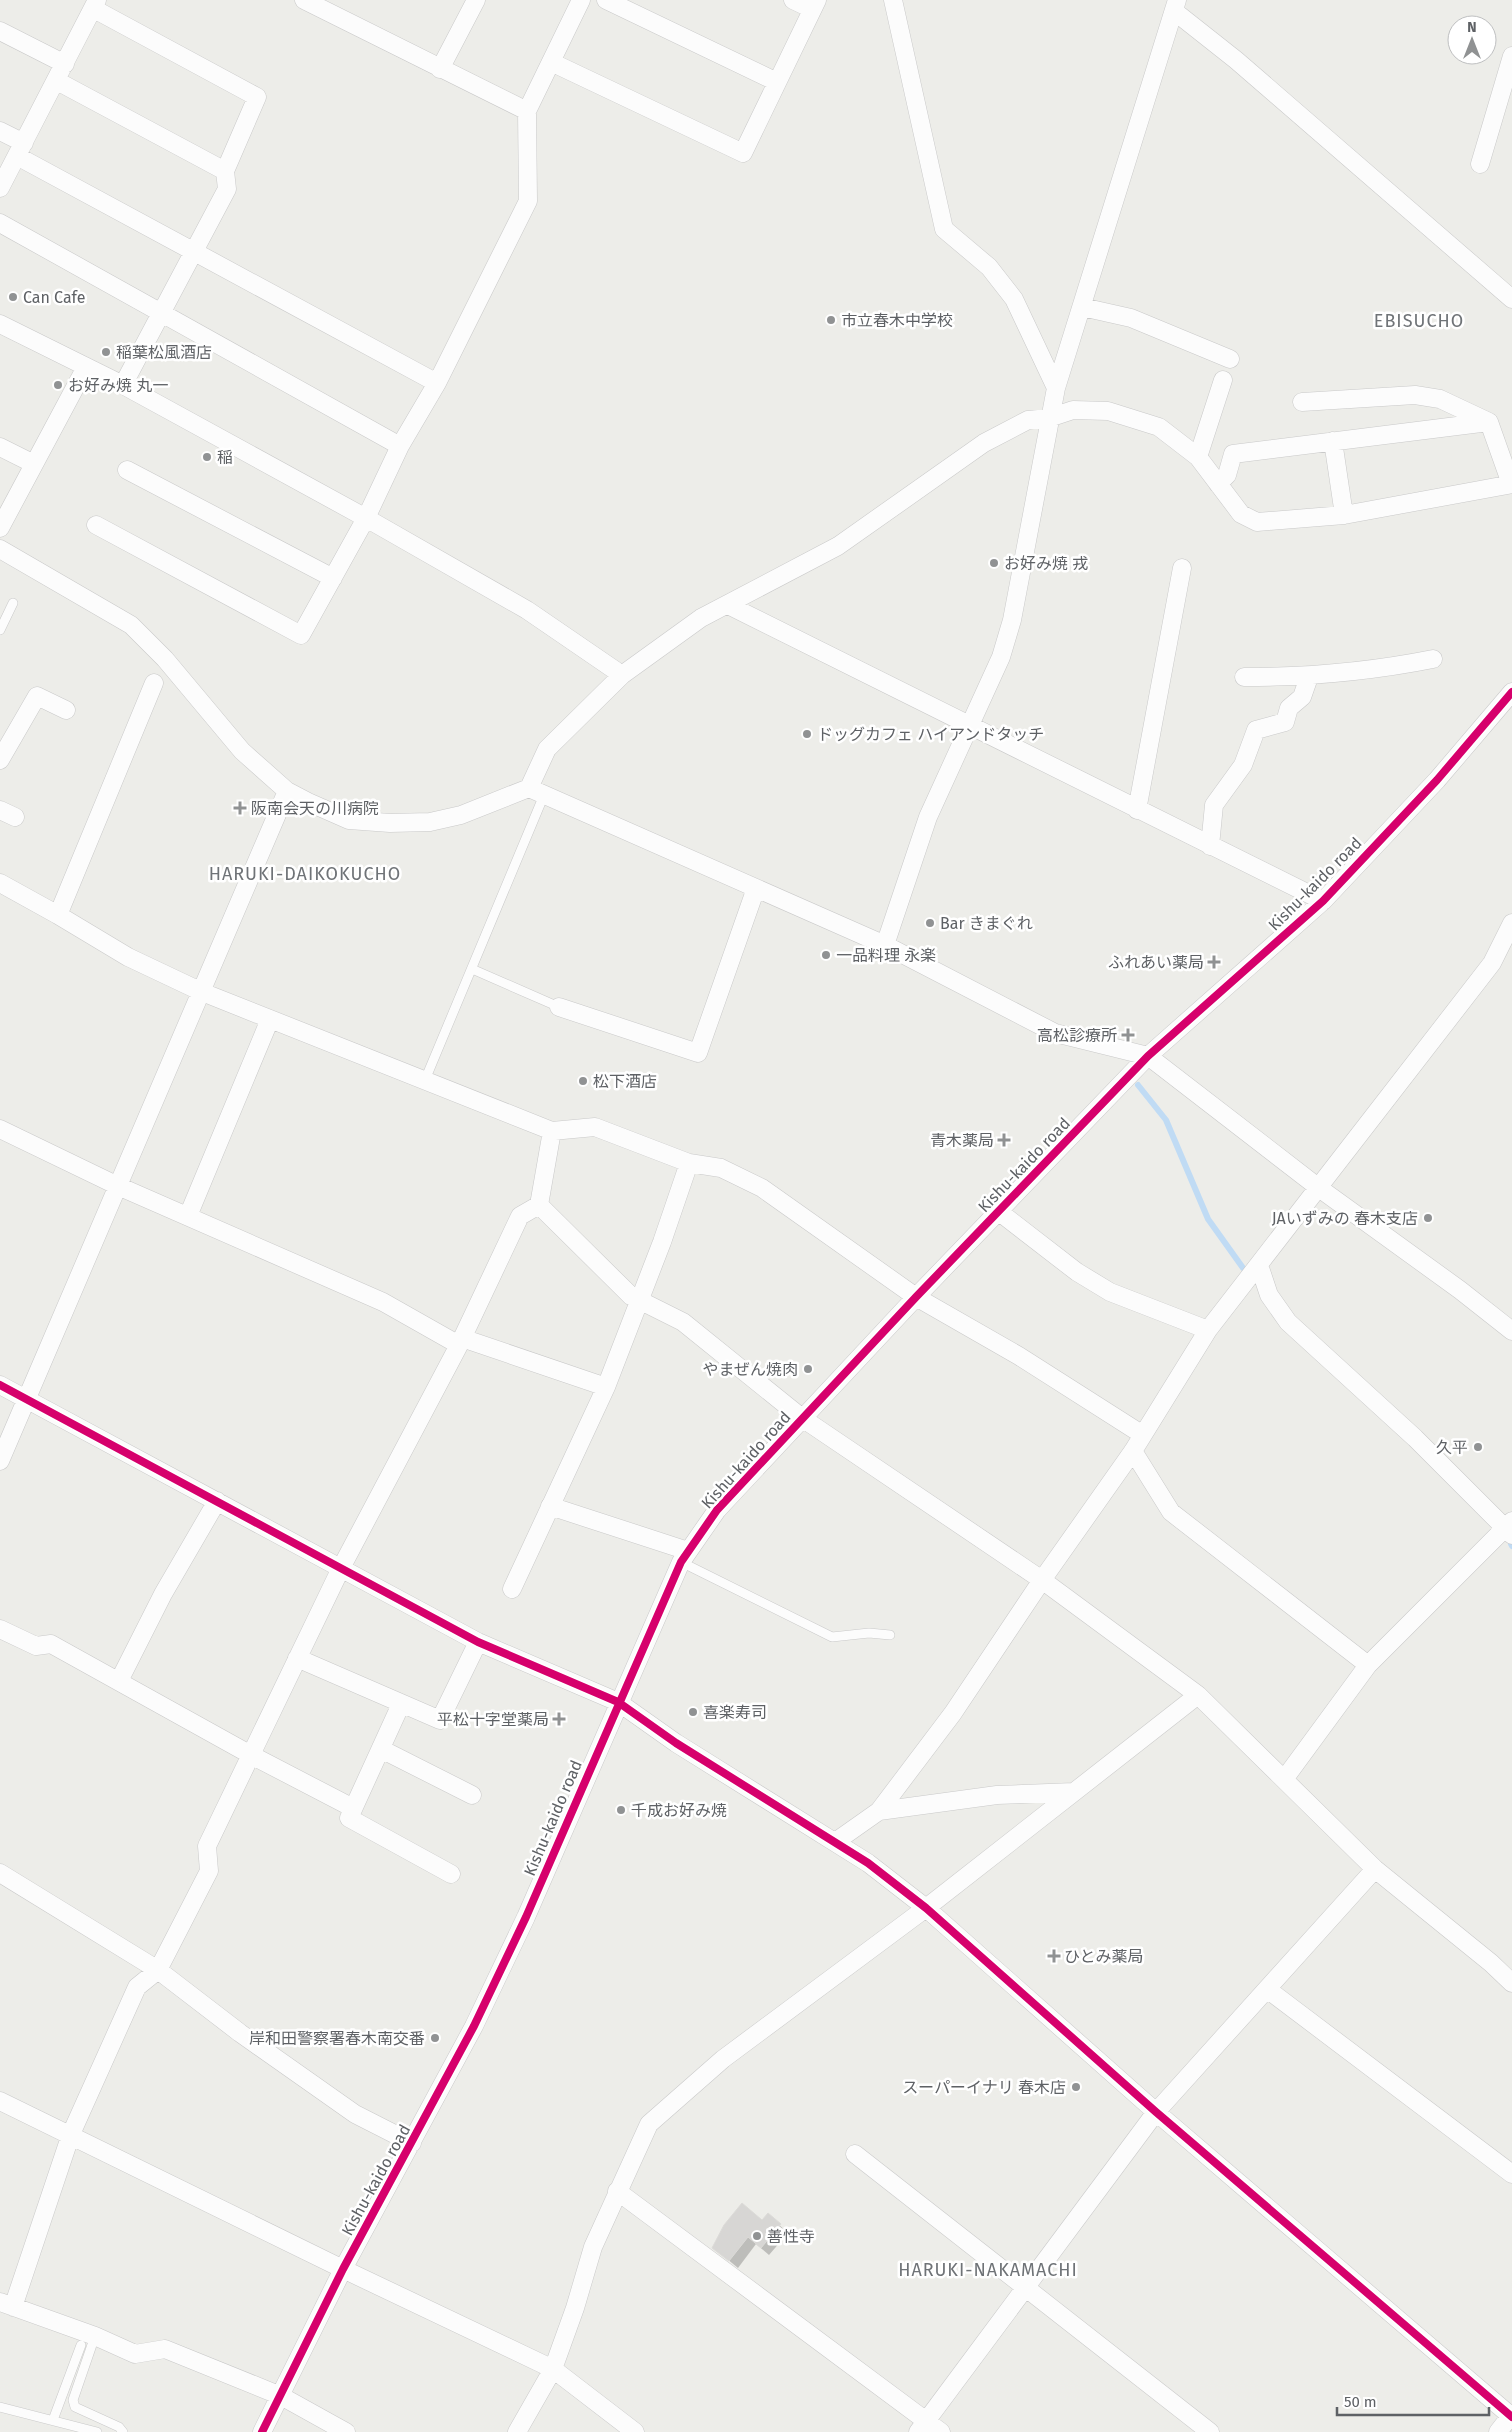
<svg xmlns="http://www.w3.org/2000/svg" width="1512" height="2432" font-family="'Fira Sans','Noto Sans JP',sans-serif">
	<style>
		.shadow { fill: #0003 }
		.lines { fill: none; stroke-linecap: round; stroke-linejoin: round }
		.stream { stroke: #c0dbf4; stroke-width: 6 }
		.building { fill: #d7d6d4; stroke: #dcdbd8 }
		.lane-casing { stroke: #c9c9c9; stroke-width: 10 }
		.street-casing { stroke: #c9c9c9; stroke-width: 19 }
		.lane { stroke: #fcfcfc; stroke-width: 9 }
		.street { stroke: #fcfcfc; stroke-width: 18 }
		.cycleway-casing { stroke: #fff; stroke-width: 11 }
		.cycleway { stroke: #d6006c; stroke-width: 8 }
		.poi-dot { fill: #909293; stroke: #fff; stroke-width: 2 }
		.labels { text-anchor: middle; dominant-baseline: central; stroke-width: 5; stroke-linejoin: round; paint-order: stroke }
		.poi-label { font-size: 16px; fill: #5e6165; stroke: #fff; text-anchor: start }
		.street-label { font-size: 16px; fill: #5e6165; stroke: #fff }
		.neighbourhood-label { font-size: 18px; letter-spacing: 1px; fill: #6f7377; stroke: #fff }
	</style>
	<rect width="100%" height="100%" fill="#edede9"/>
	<!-- shadow -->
	<path class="shadow" d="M768,2215L788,2233L769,2255L756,2244L738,2268L714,2248L762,2222Z"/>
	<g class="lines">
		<!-- stream -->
		<path class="stream" d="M1138,1085L1166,1120L1208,1219L1243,1268
			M1511,1544L1512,1546"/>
	</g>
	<!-- building -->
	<path class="building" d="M742,2203L762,2220L768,2213L781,2224L761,2248L748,2237L729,2261L712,2248L724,2225Z"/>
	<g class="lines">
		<!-- lane casing -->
		<g class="lane-casing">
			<path id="lane" d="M0,630L13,603
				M472,969L559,1007
				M425,1080L544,795
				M681,1562L832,1637L869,1633L890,1635
				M95,2336L73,2400L75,2407L119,2427L123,2432
				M0,2407L97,2432
				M53,2420L81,2345"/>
		</g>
		<!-- street casing -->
		<g class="street-casing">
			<path id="street" d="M304,0L527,111
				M606,0L777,82
				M793,0L812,9
				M893,0L944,229L989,267L1014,299L1056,388
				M94,9L257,97L225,171L227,189L123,385
				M1174,11L1236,60L1512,299
				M0,31L65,64
				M551,62L743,153L817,0
				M440,69L476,0
				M57,81L225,171
				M0,131L24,143
				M17,156L437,383
				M1480,164L1512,56
				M0,188L97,0
				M0,223L400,446
				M1082,307L1131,318L1230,359
				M0,324L123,385L366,518L527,610L622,675
				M1302,402L1415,395L1440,399L1489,422L1511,484
				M1333,441L1344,515
				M0,447L34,464
				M1198,457L1223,380
				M127,470L333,578
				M1218,484L1227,475L1233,454L1489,422
				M96,525L301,635L366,518L400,446L437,383L528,201L527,111L581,0
				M0,528L86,367
				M0,549L131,625L165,659L242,751L287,791L308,802L349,820L390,823L430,822L461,815L529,788L547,749L622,675L701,618L838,546L984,443L1028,420L1049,418L1073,410L1108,411L1159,427L1198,457L1241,514L1257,522L1344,515L1512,484
				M728,605L1323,901
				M1244,677C1309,677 1368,672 1433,659
				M0,760L37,696L66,710
				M529,788L885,945L1055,1033L1148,1056L1319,1188L1460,1290L1512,1331
				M0,810L15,817
				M1137,810L1182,568
				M1210,846L1214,805L1243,765L1256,730L1285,722L1289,708L1302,697L1309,677
				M0,883L58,915L128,957L202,992L552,1131L595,1127L689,1163L721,1168L762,1188L916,1297L1019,1356L1143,1435
				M58,915L154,683
				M885,945L928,817L1001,657L1012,620L1056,388L1177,0
				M559,1007L698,1053L756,888
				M0,1129L118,1186L383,1302L459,1345
				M539,1205L631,1296L683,1322L802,1418L1042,1580L1198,1695L1375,1869L1491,1963L1512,1983
				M539,1205L552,1131
				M998,1211L1077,1272L1110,1292L1208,1330
				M188,1216L270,1019
				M1259,1265L1269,1295L1288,1322L1415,1438L1512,1535
				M462,1338L606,1387
				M0,1385L478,1642L618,1702L676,1743L868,1863L926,1908L1156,2112L1512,2417
				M1133,1451L1171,1512L1368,1665
				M0,1461L287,791
				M550,1506L688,1551
				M512,1589L606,1387L662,1242L689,1163
				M0,1629L36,1646L51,1644L251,1755L353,1808
				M297,1658L440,1720L478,1642
				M119,1681L163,1594L217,1501
				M401,1704L349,1818L451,1874
				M381,1749L472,1795
				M1285,1778L1368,1665L1512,1521
				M879,1811L997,1795L1074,1792
				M835,1842L879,1811L953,1713L1042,1580L1133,1451L1208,1330L1492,963L1512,923
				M0,1873L158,1970L240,2033L355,2114L412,2143
				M1267,1989L1512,2174
				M0,2101L343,2269L553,2369L635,2432
				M855,2154L1210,2432
				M617,2191L941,2432
				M0,2302L95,2336L135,2354L165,2349L281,2396L346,2432
				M13,2307L71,2134L137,1987L158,1970L209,1871L207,1846L341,1568L459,1345L520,1216L539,1205
				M262,2432L343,2269L474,2026L526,1917L681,1562L717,1510L916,1297L1148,1056L1323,901L1437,780L1512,692
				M517,2432L553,2369L575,2308L593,2247L649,2124L723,2059L926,1908L1198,1695
				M918,2432L1156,2112L1375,1869
				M1498,2432L1512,2414"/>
		</g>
		<!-- lane -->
		<use href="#lane" class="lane"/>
		<!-- street -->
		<use href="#street" class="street"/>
		<!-- cycleway casing -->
		<g class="cycleway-casing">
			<path id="cycleway" d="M0,1385L478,1642L618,1702L676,1743L868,1863L926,1908L1156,2112L1512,2417
				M262,2432L343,2269L474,2026L526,1917L681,1562L717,1510L916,1297L1148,1056L1323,901L1437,780L1512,692"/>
		</g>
		<!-- cycleway -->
		<use href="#cycleway" class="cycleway"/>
	</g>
	<!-- markers -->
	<g class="poi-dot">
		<circle cx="13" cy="297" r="5"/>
		<circle cx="831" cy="320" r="5"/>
		<circle cx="106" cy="352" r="5"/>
		<circle cx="58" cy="385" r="5"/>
		<circle cx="207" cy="457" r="5"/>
		<circle cx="994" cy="563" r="5"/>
		<circle cx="807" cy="734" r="5"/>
		<path d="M237.5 800.5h5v5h5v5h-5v5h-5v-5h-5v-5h5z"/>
		<circle cx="930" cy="923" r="5"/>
		<circle cx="826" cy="955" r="5"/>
		<path d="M1211.5 954.5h5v5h5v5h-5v5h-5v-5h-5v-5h5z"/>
		<path d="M1125.5 1027.5h5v5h5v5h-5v5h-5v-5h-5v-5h5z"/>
		<circle cx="583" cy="1081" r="5"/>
		<path d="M1001.5 1132.5h5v5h5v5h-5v5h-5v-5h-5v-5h5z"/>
		<circle cx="1428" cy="1218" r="5"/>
		<circle cx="808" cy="1369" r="5"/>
		<circle cx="1478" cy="1447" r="5"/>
		<circle cx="693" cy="1712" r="5"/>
		<path d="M556.5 1711.5h5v5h5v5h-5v5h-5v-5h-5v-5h5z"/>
		<circle cx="621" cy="1810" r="5"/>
		<path d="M1051.5 1948.5h5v5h5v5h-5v5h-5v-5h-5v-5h5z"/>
		<circle cx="435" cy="2038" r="5"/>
		<circle cx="1076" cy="2087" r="5"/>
		<circle cx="757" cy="2236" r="5"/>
	</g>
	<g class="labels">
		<!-- poi labels -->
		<g class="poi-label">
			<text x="23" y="297">Can Cafe</text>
			<text x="841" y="320">市立春木中学校</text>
			<text x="116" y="352">稲葉松風酒店</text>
			<text x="68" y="385">お好み焼 丸一</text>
			<text x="217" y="457">稲</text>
			<text x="1004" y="563">お好み焼 戎</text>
			<text x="817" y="734">ドッグカフェ ハイアンドタッチ</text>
			<text x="251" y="808">阪南会天の川病院</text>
			<text x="940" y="923">Bar きまぐれ</text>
			<text x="836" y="955">一品料理 永楽</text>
			<text x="1204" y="962" text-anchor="end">ふれあい薬局</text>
			<text x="1117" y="1035" text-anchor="end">高松診療所</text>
			<text x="593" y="1081">松下酒店</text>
			<text x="994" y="1140" text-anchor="end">青木薬局</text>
			<text x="1418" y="1218" text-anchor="end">JAいずみの 春木支店</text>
			<text x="798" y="1369" text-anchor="end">やまぜん焼肉</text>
			<text x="1468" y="1447" text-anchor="end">久平</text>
			<text x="703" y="1712">喜楽寿司</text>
			<text x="549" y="1719" text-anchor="end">平松十字堂薬局</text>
			<text x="631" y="1810">千成お好み焼</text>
			<text x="1064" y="1956">ひとみ薬局</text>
			<text x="425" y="2038" text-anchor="end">岸和田警察署春木南交番</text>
			<text x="1066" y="2087" text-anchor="end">スーパーイナリ 春木店</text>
			<text x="767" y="2236">善性寺</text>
		</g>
		<!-- street labels -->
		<g class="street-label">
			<text transform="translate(1315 884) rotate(-45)">Kishu-kaido road</text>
			<text transform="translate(1024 1165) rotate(-46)">Kishu-kaido road</text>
			<text transform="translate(746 1460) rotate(-48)">Kishu-kaido road</text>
			<text transform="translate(553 1818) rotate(-67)">Kishu-kaido road</text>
			<text transform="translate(376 2180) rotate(-61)">Kishu-kaido road</text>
		</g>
		<!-- neighbourhood labels -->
		<g class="neighbourhood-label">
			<text x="1419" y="321">EBISUCHO</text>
			<text x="305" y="874">HARUKI-DAIKOKUCHO</text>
			<text x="988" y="2270">HARUKI-NAKAMACHI</text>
		</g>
	</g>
	<!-- north arrow -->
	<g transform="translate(1472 40)"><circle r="24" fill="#ffffff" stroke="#bfc0c1"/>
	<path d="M0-4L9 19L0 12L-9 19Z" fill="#909293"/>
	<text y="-8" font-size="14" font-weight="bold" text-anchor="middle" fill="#5e6165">N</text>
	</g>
	<!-- scale -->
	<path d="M1337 2407v8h152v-8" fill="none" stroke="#5e6165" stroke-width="2.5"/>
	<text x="1344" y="2407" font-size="15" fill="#5e6165" stroke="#ffffff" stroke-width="4" paint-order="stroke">50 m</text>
</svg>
